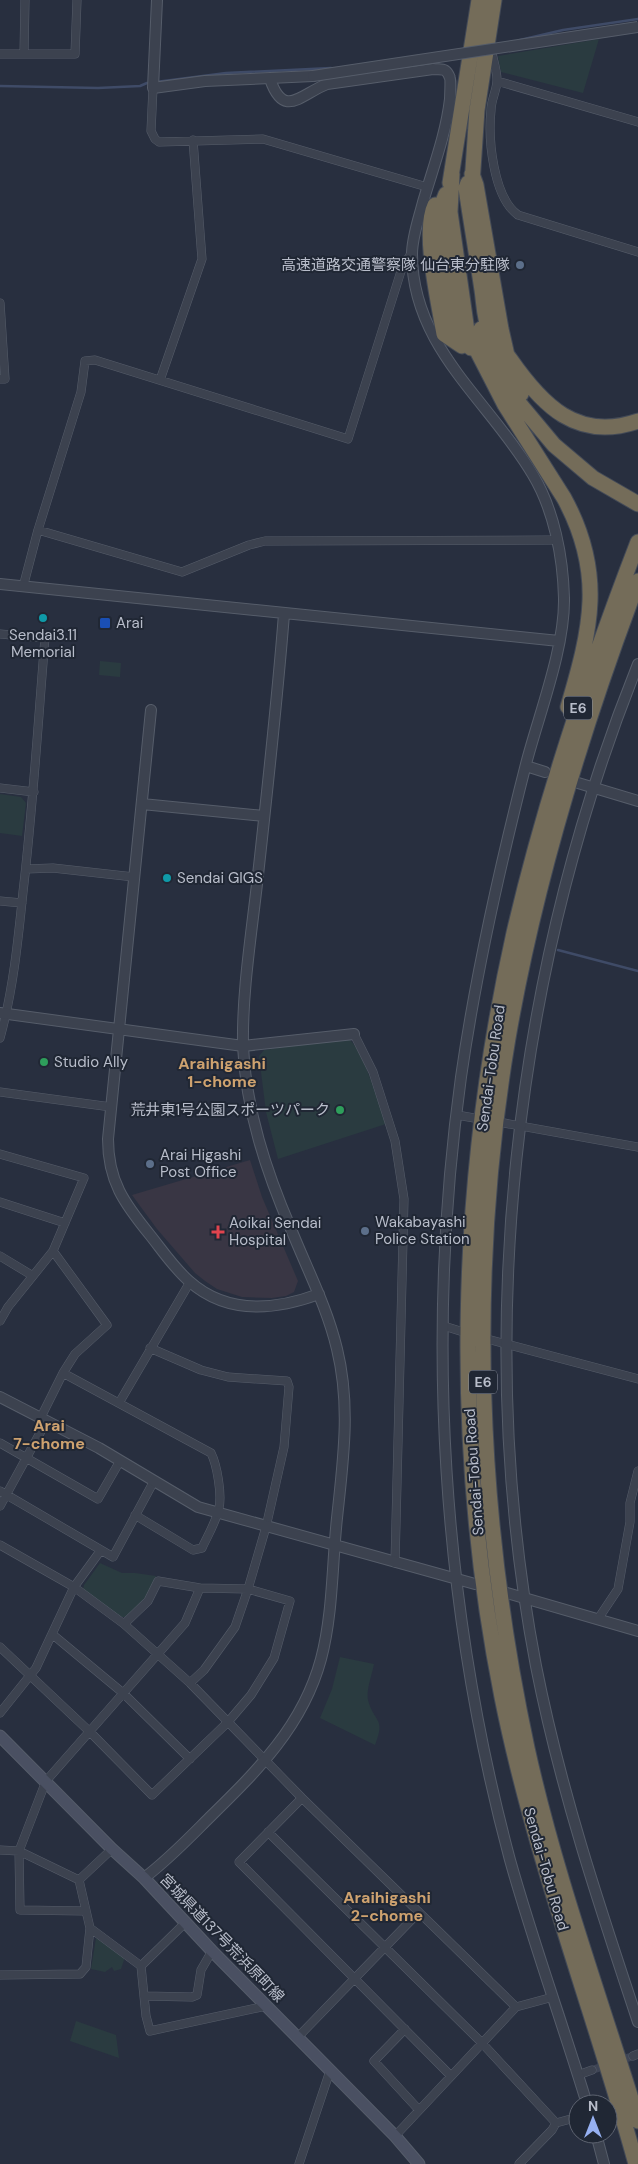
<svg xmlns="http://www.w3.org/2000/svg" width="638" height="2164" font-family="'DM Sans','Noto Sans JP',sans-serif">
	<style>
		.medical { fill: #393644 }
		.green { fill: #2a3b40 }
		.lines { fill: none; stroke-linecap: round; stroke-linejoin: round }
		.stream { stroke: #3f4b67; stroke-width: 2.5 }
		.minor-tunnel { stroke: #3e4454; stroke-width: 8; stroke-dasharray: 8 4; stroke-linecap: butt }
		.minor-casing { stroke: #565d6a; stroke-width: 9 }
		.tertiary-casing { stroke: #565d6a; stroke-width: 12 }
		.secondary-casing { stroke: #565d6a; stroke-width: 13 }
		.motorway-casing { stroke: #434a57; stroke-width: 17 }
		.minor { stroke: #3c424f; stroke-width: 8 }
		.tertiary { stroke: #3c424f; stroke-width: 10 }
		.secondary { stroke: #4a5062; stroke-width: 11 }
		.motorway { stroke: #746c59; stroke-width: 15 }
		.tertiary-bridge-casing { stroke: #565d6a; stroke-width: 12; stroke-linecap: butt }
		.tertiary-bridge { stroke: #3c424f; stroke-width: 10 }
		.service-dot { fill: #5c6f8a; stroke: #202734; stroke-width: 2 }
		.culture-dot { fill: #0f9aa8; stroke: #202734; stroke-width: 2 }
		.transit-dot { fill: #1a4fb4; stroke: #202734; stroke-width: 2 }
		.leisure-dot { fill: #2e9e5b; stroke: #202734; stroke-width: 2 }
		.health-dot { fill: #e0444e; stroke: #202734; stroke-width: 2 }
		.labels { text-anchor: middle; dominant-baseline: central; stroke-width: 4; stroke-linejoin: round; paint-order: stroke }
		.shield { fill: #202734; stroke: #8a909d; stroke-width: 1 }
		.shield-label { font-size: 14px; font-weight: bold; fill: #b8bdca }
		.poi-label { font-size: 15px; fill: #b8bdca; stroke: #202734; text-anchor: start }
		.street-label { font-size: 15px; fill: #b8bdca; stroke: #202734 }
		.neighbourhood-label { font-size: 16px; font-weight: bold; fill: #cea26f; stroke: #202734 }
	</style>
	<rect width="100%" height="100%" fill="#282f3f"/>
	<!-- medical -->
	<path class="medical" d="M250,1160L262,1197L298,1281L294,1292L286,1296L272,1298L242,1297L217,1289L205,1281L195,1273L157,1229L132,1195Z"/>
	<!-- green -->
	<path class="green" d="M599,39L583,93L501,72L498,56Z
		M100,661L121,663L120,677L99,675Z
		M0,794L21,797L26,803L22,836L0,833Z
		M347,1038C362,1045 380,1107 386,1124L278,1159L266,1112L259,1056L264,1050Z
		M100,1563L122,1573H135L156,1576L147,1597L127,1617H119L83,1590L84,1585Z
		M340,1657L374,1664C372,1675 366,1690 368,1700C374,1723 386,1717 375,1745L320,1718L332,1689Z
		M96,1938L125,1957L121,1969L114,1971L112,1967L105,1972L91,1969Z
		M76,2021L116,2035L119,2058L70,2041Z"/>
	<g class="lines">
		<!-- stream -->
		<path class="stream" d="M520,40L563,30L638,19
			M156,82L226,73L331,68
			M0,86L98,88L140,86L147,83
			M558,950L638,971"/>
		<!-- minor-tunnel -->
		<path class="minor-tunnel" d="M592,2070L633,2056"/>
		<!-- minor casing -->
		<g class="minor-casing">
			<path id="minor" d="M491,49C493,59 497,70 497,80C497,90 491,100 491,110C488,139 493,197 518,215L638,252
				M0,54H75L77,0
				M24,54L25,0
				M497,81L638,122
				M153,88L151,131L155,139L159,142L263,139L427,187
				M0,303L5,379H0
				M160,380L202,259L193,140
				M38,530L182,572L249,545L265,541L556,540
				M23,587L38,530L81,392L85,361L95,360L348,439L402,268L412,252
				M0,634L45,638C38,723 33,807 23,892C18,941 13,991 0,1038
				M0,788L34,792
				M26,869L53,868L134,877
				M0,901L22,903
				M354,1034L373,1072L395,1141L404,1199L395,1563
				M0,1092L111,1107
				M457,1115L474,1118
				M504,1123L638,1147
				M0,1154L84,1178L53,1251L8,1307L0,1321
				M0,1202L65,1223
				M0,1256L33,1276
				M444,1326L460,1331
				M491,1340L638,1379
				M63,1373L211,1453C217,1465 222,1494 219,1508C216,1522 208,1535 202,1548L193,1550L135,1515
				M119,1403L190,1282
				M40,1419L63,1373L75,1354L107,1325L53,1251
				M0,1443L98,1499L120,1461
				M0,1491L113,1557L154,1481
				M0,1506L46,1422
				M0,1545L74,1587L124,1624L190,1683L302,1798L516,2007L395,2136
				M598,1619L618,1589L630,1522V1503L638,1471
				M124,1624L148,1601L158,1581L200,1588L248,1589L266,1527L284,1447L289,1387L287,1381L228,1377L201,1370L150,1348
				M52,1634L123,1693L190,1759
				M0,1647L90,1732L152,1795L228,1722L251,1695L274,1658L290,1601L248,1589L235,1627L204,1670L190,1683
				M0,1713L36,1668L74,1587L101,1550
				M302,1798L239,1862L451,2076
				M268,1832L482,2043L556,2123L578,2117
				M112,1849L79,1880L90,1928L141,1966L186,1922
				M0,1850L19,1851L79,1880
				M86,1911L20,1910L19,1851L46,1781L185,1623L200,1588
				M141,1966L146,2016L150,2031L266,2006
				M0,1975L80,1974L86,1967L90,1928
				M144,1996L192,1997L197,1995L201,1970L212,1951
				M516,2007L553,1997
				M405,2029L374,2061L419,2110
				M297,2038L419,1912
				M633,2056L638,2054
				M578,2075L592,2070
				M299,2164L330,2071
				M519,2164L552,2130L556,2123"/>
		</g>
		<!-- tertiary casing -->
		<g class="tertiary-casing">
			<path id="tertiary" d="M157,0L153,88L205,81L313,76
				M270,79C284,120 301,94 327,84L433,69C442,70 446,67 450,78C451,79 450,97 450,99C446,134 433,168 423,202C419,218 412,237 412,254C412,348 490,401 533,475C554,510 563,557 564,598C565,648 539,714 526,764C500,866 476,972 461,1077C425,1337 442,1606 510,1860C533,1942 562,2022 587,2104
				M0,584L559,641
				M638,664C513,975 473,1337 536,1666C560,1788 599,1905 638,2022
				M151,710L108,1139C108,1181 124,1203 150,1235C162,1250 174,1268 189,1281C227,1315 276,1310 319,1294
				M526,766L545,772
				M578,783L638,801
				M142,804L264,816
				M0,1013L243,1046L354,1034
				M0,1397L99,1448L198,1507L475,1584
				M507,1593L638,1631
				M144,1878C168,1860 188,1839 209,1818C257,1771 303,1726 321,1659C333,1614 332,1564 337,1518C343,1461 351,1406 337,1349C327,1307 307,1269 291,1229C266,1171 246,1110 243,1046C242,993 251,937 257,884C267,794 277,704 284,614
				M596,2134L604,2164"/>
		</g>
		<!-- secondary casing -->
		<g class="secondary-casing">
			<path id="secondary" d="M0,1736L112,1849L144,1878L212,1951L395,2136L419,2164"/>
		</g>
		<!-- motorway casing -->
		<g class="motorway-casing">
			<path id="motorway" d="M452,174L450,212L467,331L505,405L564,498C605,573 591,629 568,707
				M472,174L476,185L501,329L513,382L521,394
				M450,183L479,0
				M468,183L466,188C471,222 477,256 482,290C484,303 484,320 490,331C495,341 504,350 510,359C542,405 577,442 638,421
				M472,184L477,110L494,0
				M446,194L439,212L456,332L471,348
				M435,205C422,231 439,304 444,334L462,346
				M481,329L498,369
				M493,372L554,445L593,478L638,504
				M638,581C582,729 535,882 508,1038C468,1273 477,1516 527,1748C555,1875 600,1997 638,2121
				M636,2164C593,2008 534,1857 502,1697C452,1446 458,1183 514,933C545,799 589,669 638,542"/>
		</g>
		<!-- minor -->
		<use href="#minor" class="minor"/>
		<!-- tertiary -->
		<use href="#tertiary" class="tertiary"/>
		<!-- secondary -->
		<use href="#secondary" class="secondary"/>
		<!-- motorway -->
		<use href="#motorway" class="motorway"/>
		<!-- tertiary-bridge casing -->
		<g class="tertiary-bridge-casing">
			<path id="tertiary-bridge" d="M313,76L638,27"/>
		</g>
		<!-- tertiary-bridge -->
		<use href="#tertiary-bridge" class="tertiary-bridge"/>
	</g>
	<!-- markers -->
	<g class="service-dot">
		<circle cx="520" cy="265" r="5"/>
		<circle cx="150" cy="1164" r="5"/>
		<circle cx="365" cy="1231" r="5"/>
	</g>
	<g class="culture-dot">
		<circle cx="43" cy="618" r="5"/>
		<circle cx="167" cy="878" r="5"/>
	</g>
	<rect class="transit-dot" x="99" y="617" width="12" height="12" rx="2.5"/>
	<g class="leisure-dot">
		<circle cx="44" cy="1062" r="5"/>
		<circle cx="340" cy="1110" r="5"/>
	</g>
	<path class="health-dot" d="M215.5 1224.5h5v5h5v5h-5v5h-5v-5h-5v-5h5z"/>
	<g class="labels">
		<!-- shield labels -->
		<g class="shield">
			<rect x="564" y="696.5" width="28" height="23" rx="4"/>
			<rect x="469" y="1370.5" width="28" height="23" rx="4"/>
		</g>
		<g class="shield-label">
			<text x="578" y="708">E6</text>
			<text x="483" y="1382">E6</text>
		</g>
		<!-- poi labels -->
		<g class="poi-label">
			<text x="510" y="265" text-anchor="end">高速道路交通警察隊 仙台東分駐隊</text>
			<text x="116" y="623">Arai</text>
			<text x="43" y="635" text-anchor="middle">Sendai3.11<tspan x="43" dy="17">Memorial</tspan></text>
			<text x="177" y="878">Sendai GIGS</text>
			<text x="54" y="1062">Studio Ally</text>
			<text x="330" y="1110" text-anchor="end">荒井東1号公園スポーツパーク</text>
			<text x="160" y="1155">Arai Higashi<tspan x="160" dy="17">Post Office</tspan></text>
			<text x="375" y="1222">Wakabayashi<tspan x="375" dy="17">Police Station</tspan></text>
			<text x="229" y="1223">Aoikai Sendai<tspan x="229" dy="17">Hospital</tspan></text>
		</g>
		<!-- street labels -->
		<g class="street-label">
			<text transform="translate(491 1068) rotate(-82)">Sendai-Tobu Road</text>
			<text transform="translate(474 1472) rotate(-94)">Sendai-Tobu Road</text>
			<text transform="translate(546 1869) rotate(74)">Sendai-Tobu Road</text>
			<text transform="translate(222 1938) rotate(46)">宮城県道137号荒浜原町線</text>
		</g>
		<!-- neighbourhood labels -->
		<g class="neighbourhood-label">
			<text x="222" y="1063">Araihigashi<tspan x="222" dy="18">1-chome</tspan></text>
			<text x="49" y="1425">Arai<tspan x="49" dy="18">7-chome</tspan></text>
			<text x="387" y="1897">Araihigashi<tspan x="387" dy="18">2-chome</tspan></text>
		</g>
	</g>
	<!-- north arrow -->
	<g transform="translate(593 2119)"><circle r="24" fill="#202734" stroke="#5d6370"/>
	<path d="M0-4L9 19L0 12L-9 19Z" fill="#96b0f1"/>
	<text y="-8" font-size="14" font-weight="bold" text-anchor="middle" fill="#b8bdca">N</text>
	</g>
</svg>
